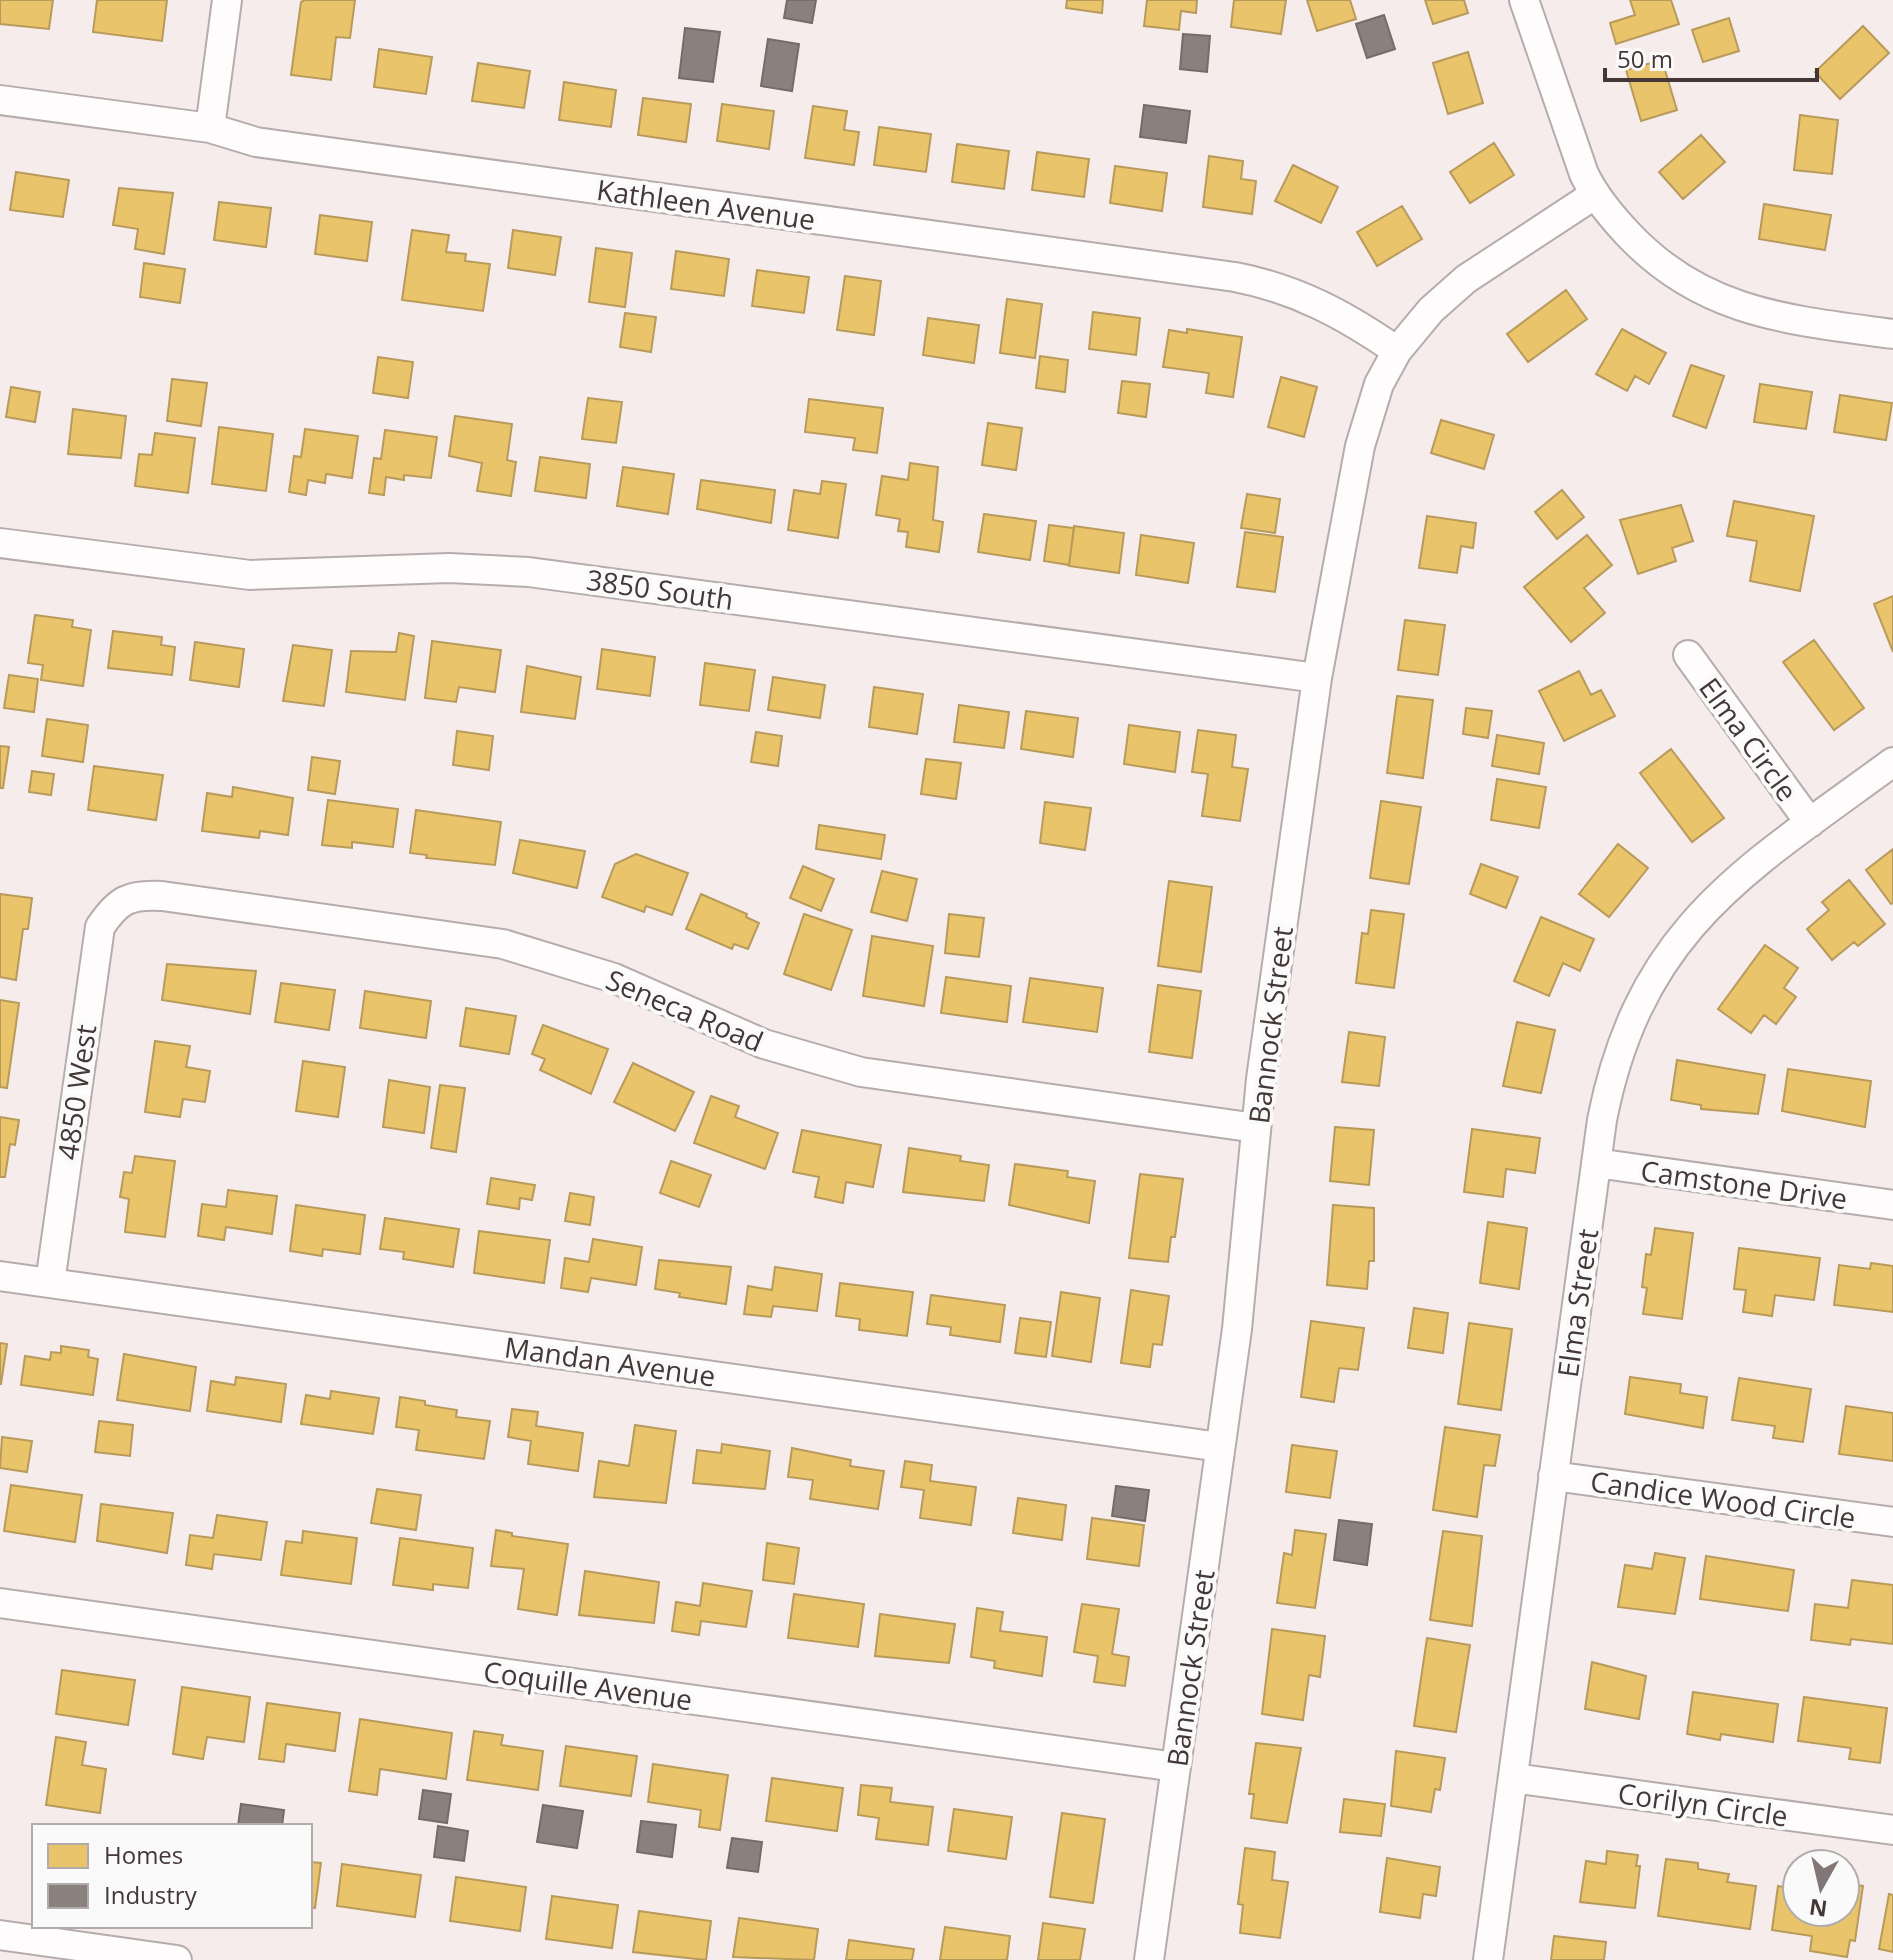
<svg xmlns="http://www.w3.org/2000/svg" width="1893" height="1960" font-family="'Open Sans',sans-serif">
	<style>
		.homes { fill: #e9c46a; stroke: #b89a5b; stroke-width: 2 }
		.industry { fill: #8a817c; stroke: #756b67; stroke-width: 2 }
		.lines { fill: none; stroke-linecap: round; stroke-linejoin: round }
		.minor-casing { stroke: #b7acac; stroke-width: 32 }
		.minor { stroke: #fefcfc; stroke-width: 28 }
		.labels { text-anchor: middle; dominant-baseline: central; stroke-width: 8; stroke-linejoin: round; paint-order: stroke }
		.street-label { font-size: 28px; fill: #443737; stroke: #fafafa }
	</style>
	<rect width="100%" height="100%" fill="#f7ecec"/>
	<!-- homes -->
	<path class="homes" d="M0,0H53L49,29L0,24Z
		M97,0H167L162,41L93,32Z
		M305,0H355L350,38L336,37L331,80L291,75L301,2Z
		M1067,0H1103L1102,13L1066,8Z
		M1147,0H1197L1196,13L1181,11L1179,30L1144,26Z
		M1234,0H1286L1281,34L1231,27Z
		M1307,0H1350L1356,19L1317,31Z
		M1425,0H1464L1468,13L1433,24Z
		M1630,0H1671L1679,24L1616,44L1610,23L1635,15Z
		M1729,18L1739,51L1703,62L1692,30Z
		M1863,26L1889,53L1840,99L1815,72Z
		M379,49L432,57L426,94L374,87Z
		M1468,52L1483,103L1448,114L1433,63Z
		M1662,60L1677,110L1641,121L1626,70Z
		M478,63L530,71L524,108L472,101Z
		M564,82L616,90L611,127L559,120Z
		M643,98L691,104L686,142L638,135Z
		M722,104L774,111L769,149L717,141Z
		M813,106L847,111L844,130L859,132L854,165L805,158Z
		M1800,115L1838,120L1832,174L1794,170Z
		M879,127L931,134L926,172L874,165Z
		M1701,135L1725,162L1683,199L1659,172Z
		M1494,143L1514,175L1470,203L1450,172Z
		M957,144L1009,151L1004,189L952,182Z
		M1037,152L1089,159L1084,197L1032,190Z
		M1209,156L1243,161L1241,179L1256,181L1252,214L1203,207Z
		M1293,165L1338,187L1321,223L1275,201Z
		M1115,166L1167,173L1162,211L1110,203Z
		M16,172L69,180L63,217L10,210Z
		M119,188L173,193L164,254L135,249L138,229L113,225Z
		M219,202L271,208L266,247L214,240Z
		M1764,204L1831,215L1825,250L1759,239Z
		M1402,206L1422,239L1377,266L1357,232Z
		M320,215L372,222L367,261L315,254Z
		M412,230L449,235L446,252L466,254L465,261L490,264L483,311L402,300Z
		M513,230L561,237L555,275L508,268Z
		M596,248L632,253L625,307L589,302Z
		M676,251L729,259L724,296L671,289Z
		M144,263L185,269L180,303L140,297Z
		M757,270L809,277L804,313L752,306Z
		M845,276L881,281L874,335L837,330Z
		M1566,290L1587,319L1528,362L1507,334Z
		M1007,299L1042,304L1035,358L1000,353Z
		M1093,312L1140,318L1136,355L1089,349Z
		M625,313L656,317L651,352L620,347Z
		M928,318L979,325L974,363L923,355Z
		M1187,329L1242,337L1233,397L1206,393L1209,373L1163,367L1169,330L1187,333Z
		M1622,329L1666,353L1649,384L1635,376L1627,391L1596,374Z
		M1040,356L1068,360L1065,392L1036,388Z
		M378,357L413,362L408,398L373,393Z
		M1691,365L1724,376L1706,428L1673,416Z
		M1281,377L1317,387L1304,437L1268,427Z
		M172,379L207,383L201,426L167,421Z
		M1122,381L1150,384L1146,417L1118,413Z
		M1760,384L1812,392L1806,429L1754,422Z
		M11,387L40,392L35,422L6,417Z
		M1840,395L1892,403L1886,440L1834,432Z
		M588,398L622,402L616,443L582,439Z
		M809,399L883,408L877,453L853,450L855,438L805,432Z
		M73,409L126,416L121,458L68,454Z
		M455,416L512,424L507,460L516,462L511,496L477,491L482,463L449,456Z
		M1441,420L1494,435L1484,469L1431,453Z
		M988,423L1022,428L1016,470L982,465Z
		M219,427L273,434L266,491L212,484Z
		M305,429L358,436L352,478L326,474L325,483L308,480L306,495L289,492L294,456L301,457Z
		M385,430L437,437L431,478L404,475V480L386,477L384,495L369,493L374,458L381,459Z
		M155,433L195,438L188,493L135,486L139,454L152,455Z
		M540,457L590,464L586,498L535,491Z
		M910,463L938,467L933,520L943,522L939,552L906,547L908,532L898,531L900,519L876,515L882,476L908,480Z
		M623,467L674,474L668,514L617,506Z
		M701,480L775,490L771,523L697,509Z
		M822,481L846,484L838,538L788,530L794,490L820,494Z
		M1562,490L1584,517L1557,539L1535,512Z
		M1247,494L1280,499L1275,533L1241,528Z
		M1734,501L1814,516L1800,591L1750,581L1757,541L1727,536Z
		M1681,505L1693,541L1672,548L1676,561L1638,574L1620,520Z
		M984,514L1036,521L1030,560L978,552Z
		M1427,516L1476,523L1473,548L1461,546L1457,573L1419,568Z
		M1049,525L1074,528L1069,565L1044,561Z
		M1074,526L1124,533L1119,573L1069,566Z
		M1245,532L1283,537L1275,592L1237,587Z
		M1141,535L1194,543L1188,583L1136,575Z
		M1587,535L1612,565L1584,588L1605,613L1571,642L1524,587Z
		M1893,596V652L1874,604Z
		M35,615L73,620L72,627L91,630L83,686L41,680L43,665L28,663Z
		M1405,620L1445,625L1438,675L1398,670Z
		M113,631L162,637L161,645L175,647L172,675L108,668Z
		M399,633L414,636L405,700L346,692L351,651L396,652Z
		M1814,640L1864,708L1834,730L1783,662Z
		M432,641L501,650L495,692L459,687L456,702L425,698Z
		M195,642L244,649L239,687L190,680Z
		M293,645L332,650L324,706L283,701Z
		M602,649L655,657L650,696L597,689Z
		M705,663L755,670L749,711L700,705Z
		M527,666L581,677L575,719L521,712Z
		M1579,671L1591,695L1601,690L1615,716L1564,741L1539,691Z
		M9,675L38,679L34,712L4,708Z
		M773,677L825,685L820,718L768,710Z
		M874,687L923,694L917,734L869,727Z
		M1397,696L1433,700L1423,778L1387,773Z
		M959,705L1009,712L1004,748L954,742Z
		M1466,708L1492,711L1488,738L1463,734Z
		M1026,711L1078,718L1073,757L1021,749Z
		M47,719L88,725L83,762L42,756Z
		M1129,725L1180,732L1175,772L1124,764Z
		M1198,730L1236,735L1232,767L1248,769L1240,821L1202,816L1208,774L1192,772Z
		M457,731L493,736L489,770L453,765Z
		M756,732L782,736L778,766L751,762Z
		M1497,735L1544,743L1539,774L1492,766Z
		M0,746L9,747L3,788H0Z
		M1671,749L1724,818L1692,842L1640,773Z
		M312,757L340,761L335,794L308,790Z
		M926,759L961,763L956,799L921,794Z
		M94,766L163,775L156,820L88,810Z
		M32,771L54,774L51,795L29,792Z
		M1497,779L1546,787L1539,828L1491,820Z
		M233,787L293,798L288,835L260,831L259,838L202,831L207,793L232,797Z
		M328,800L398,809L393,847L352,842V848L322,845Z
		M1381,801L1421,807L1409,884L1370,878Z
		M1045,802L1091,808L1085,850L1040,843Z
		M416,810L501,822L495,865L426,858L427,855L410,853Z
		M819,825L885,835L881,859L816,849Z
		M520,840L585,851L577,888L513,873Z
		M1618,844L1648,868L1609,917L1579,894Z
		M1893,849V903L1891,904L1866,870Z
		M636,854L688,873L672,915L646,906L644,912L602,897L615,864Z
		M1481,864L1518,877L1506,908L1470,894Z
		M803,866L834,879L821,911L790,898Z
		M882,871L917,879L907,921L871,912Z
		M1849,880L1885,924L1858,946L1854,942L1832,960L1807,929L1829,910L1822,902Z
		M1169,881L1212,887L1201,972L1158,966Z
		M0,894L32,898L28,929H23L16,980L0,977Z
		M701,894L747,914L746,917L759,923L748,949L734,944L732,949L686,929Z
		M1371,910L1404,914L1394,988L1356,983L1362,933L1368,934Z
		M804,914L852,930L831,990L784,974Z
		M949,914L984,918L979,957L945,953Z
		M1541,917L1594,939L1580,971L1563,963L1549,996L1514,981Z
		M872,936L933,946L924,1006L863,996Z
		M1765,945L1798,968L1784,988L1796,997L1776,1024L1764,1015L1751,1033L1718,1009Z
		M167,964L256,971L250,1014L162,1000Z
		M946,977L1011,986L1007,1022L941,1013Z
		M1030,978L1103,988L1097,1032L1023,1022Z
		M281,983L335,990L329,1030L275,1022Z
		M1158,985L1201,991L1192,1058L1149,1052Z
		M365,991L431,1001L426,1038L360,1028Z
		M0,1000L19,1003L7,1088L0,1087Z
		M466,1008L516,1016L509,1054L460,1046Z
		M1517,1022L1555,1030L1541,1093L1503,1086Z
		M543,1025L608,1049L591,1094L540,1070L545,1059L532,1054Z
		M1349,1032L1385,1037L1379,1086L1342,1082Z
		M155,1041L190,1046L186,1067L210,1071L205,1102L183,1099L180,1117L145,1112Z
		M1677,1060L1765,1075L1758,1114L1701,1109V1105L1671,1100Z
		M303,1061L345,1067L338,1117L296,1111Z
		M633,1063L694,1092L675,1131L614,1102Z
		M1788,1069L1871,1081L1865,1127L1782,1111Z
		M389,1080L430,1087L424,1133L383,1127Z
		M440,1085L465,1088L456,1152L431,1148Z
		M711,1096L739,1106L735,1117L778,1133L765,1169L694,1143Z
		M0,1117L19,1120L15,1145L10,1144L5,1177H0Z
		M1335,1127L1374,1130L1369,1185L1330,1181Z
		M1472,1129L1540,1138L1535,1173L1506,1169L1503,1197L1464,1192Z
		M802,1130L881,1145L873,1187L846,1182L843,1203L815,1197L819,1177L793,1172Z
		M909,1148L961,1156L960,1161L989,1165L984,1201L903,1192Z
		M135,1156L175,1161L165,1237L125,1232L129,1199L120,1197L124,1172L132,1173Z
		M671,1161L711,1175L699,1207L660,1193Z
		M1015,1164L1068,1171L1067,1177L1095,1181L1089,1223L1009,1205Z
		M1140,1174L1183,1179L1175,1237H1171L1168,1262L1129,1258Z
		M491,1178L535,1185L532,1200L520,1198L519,1209L487,1204Z
		M228,1190L277,1196L272,1234L226,1227L224,1240L198,1236L202,1204L226,1207Z
		M570,1193L594,1197L590,1225L565,1221Z
		M296,1205L365,1215L360,1254L323,1249L322,1256L290,1251Z
		M1333,1205L1374,1208V1261H1369L1367,1289L1327,1285Z
		M385,1218L459,1229L453,1267L403,1259L404,1252L380,1249Z
		M1488,1222L1527,1228L1519,1289L1480,1283Z
		M1655,1228L1693,1233L1682,1319L1643,1314L1647,1288L1642,1287L1646,1254L1651,1255Z
		M479,1231L550,1240L544,1283L474,1273Z
		M593,1239L642,1247L636,1285L591,1278L588,1292L561,1288L565,1258L589,1262Z
		M1739,1248L1820,1258L1814,1300L1775,1295L1772,1316L1743,1312L1746,1290L1734,1289Z
		M659,1260L731,1267L726,1304L679,1297L680,1293L655,1289Z
		M1871,1263L1893,1266V1312L1834,1305L1839,1265L1870,1269Z
		M775,1267L822,1274L817,1311L773,1306L771,1317L744,1314L748,1286L772,1290Z
		M840,1283L913,1292L907,1336L859,1330L860,1319L836,1316Z
		M1131,1290L1169,1296L1162,1345L1153,1344L1150,1367L1121,1363Z
		M1061,1292L1100,1298L1091,1362L1052,1356Z
		M931,1295L1005,1305L1000,1342L950,1335L951,1327L927,1324Z
		M1414,1308L1448,1313L1443,1353L1408,1348Z
		M1020,1318L1051,1322L1046,1357L1015,1353Z
		M1311,1321L1364,1328L1358,1370L1339,1368L1334,1402L1301,1397Z
		M1469,1323L1512,1329L1501,1410L1458,1404Z
		M0,1343L7,1344L1,1384H0Z
		M61,1346L89,1350L88,1357L98,1359L93,1395L21,1385L25,1356L50,1360L51,1352L61,1353Z
		M124,1354L196,1367L190,1411L117,1400Z
		M236,1377L286,1384L281,1422L207,1411L211,1381L235,1385Z
		M1630,1377L1681,1384L1680,1393L1707,1397L1703,1428L1625,1414Z
		M1739,1378L1811,1389L1803,1442L1773,1438L1775,1426L1732,1420Z
		M331,1391L379,1398L373,1434L301,1424L306,1395L330,1399Z
		M400,1397L425,1401V1405L457,1410L456,1417L490,1421L484,1459L416,1450L419,1430L396,1427Z
		M1846,1406L1893,1413V1461L1839,1454Z
		M512,1409L538,1412L536,1426L583,1433L578,1471L528,1464L531,1441L508,1437Z
		M99,1421L133,1425L130,1456L95,1452Z
		M635,1425L676,1431L666,1503L594,1497L599,1461L629,1466Z
		M1445,1427L1500,1435L1495,1466L1484,1465L1477,1517L1433,1510Z
		M2,1437L32,1441L27,1472L0,1468Z
		M722,1444L770,1451L765,1489L693,1483L697,1450L721,1453Z
		M1292,1445L1337,1451L1330,1498L1286,1492Z
		M792,1448L851,1460L850,1466L884,1471L878,1509L810,1499L813,1480L788,1477Z
		M905,1461L932,1465L930,1481L976,1487L971,1525L920,1518L924,1490L901,1487Z
		M11,1485L82,1495L75,1542L4,1531Z
		M377,1489L421,1495L416,1530L371,1523Z
		M1018,1498L1066,1505L1062,1540L1013,1533Z
		M101,1504L173,1513L167,1553L97,1541Z
		M217,1515L267,1522L261,1560L214,1554L212,1569L186,1565L190,1535L213,1538Z
		M1092,1518L1144,1525L1139,1566L1087,1559Z
		M496,1530L512,1533V1536L568,1544L557,1615L518,1609L524,1569L491,1566Z
		M1295,1530L1326,1534L1315,1608L1277,1603L1284,1553L1292,1555Z
		M303,1531L357,1538L351,1584L281,1575L286,1541L302,1543Z
		M1443,1531L1482,1536L1472,1626L1430,1620Z
		M400,1538L473,1548L468,1588L433,1584V1590L393,1585Z
		M767,1543L799,1548L794,1584L763,1580Z
		M1655,1553L1685,1558L1675,1614L1618,1607L1625,1565L1652,1569Z
		M1706,1556L1794,1570L1788,1611L1700,1599Z
		M585,1571L659,1582L654,1623L579,1615Z
		M1852,1580L1893,1585V1644L1851,1639L1850,1645L1811,1640L1815,1604L1848,1608Z
		M703,1583L752,1591L746,1627L701,1621L699,1635L672,1631L676,1602L700,1606Z
		M794,1594L864,1604L858,1647L788,1638Z
		M1082,1604L1119,1609L1112,1654L1129,1657L1125,1686L1094,1682L1098,1656L1074,1652Z
		M977,1608L1003,1612L1000,1631L1047,1637L1042,1676L994,1668L995,1661L971,1657Z
		M880,1614L955,1624L949,1663L875,1656Z
		M1272,1629L1325,1636L1320,1677L1309,1675L1303,1720L1262,1714Z
		M1427,1638L1470,1645L1456,1732L1414,1726Z
		M1592,1662L1646,1676L1639,1719L1585,1709Z
		M62,1670L135,1680L128,1725L56,1714Z
		M182,1687L250,1697L244,1742L207,1737L203,1759L173,1754Z
		M1693,1692L1778,1704L1773,1742L1721,1734L1720,1740L1687,1734Z
		M1804,1697L1887,1708L1880,1763L1849,1759L1851,1748L1798,1741Z
		M267,1703L340,1713L335,1751L286,1744L284,1762L259,1759Z
		M360,1719L452,1733L446,1779L380,1769L377,1795L349,1791Z
		M474,1731L503,1735L501,1745L543,1751L538,1790L467,1780Z
		M56,1737L86,1742L82,1765L106,1769L100,1813L46,1805Z
		M1256,1743L1301,1748L1287,1823L1251,1818L1254,1794H1249Z
		M566,1746L637,1756L631,1796L560,1786Z
		M1396,1751L1445,1758L1440,1790L1435,1789L1431,1812L1391,1806Z
		M653,1764L728,1775L720,1830L699,1827L701,1810L648,1802Z
		M772,1778L843,1788L837,1831L766,1821Z
		M861,1785L892,1788L890,1802L933,1807L928,1845L876,1839L879,1818L858,1815Z
		M1344,1799L1385,1804L1381,1836L1340,1832Z
		M954,1809L1012,1817L1006,1859L948,1851Z
		M1062,1813L1105,1819L1093,1903L1050,1897Z
		M1245,1848L1275,1852L1272,1880L1288,1882L1280,1938L1240,1933L1243,1905L1238,1904Z
		M1607,1851L1638,1855L1636,1866H1640L1635,1908L1580,1902L1586,1861L1606,1864Z
		M1387,1858L1440,1867L1436,1896L1423,1894L1420,1918L1380,1912Z
		M1666,1859L1698,1863V1869L1729,1874L1727,1882L1756,1886L1750,1929L1658,1916Z
		M310,1862L321,1863L315,1908L310,1907Z
		M342,1864L421,1875L415,1917L337,1906Z
		M456,1877L526,1887L520,1931L450,1921Z
		M1845,1884L1863,1886L1855,1941L1850,1940L1847,1957L1810,1951L1812,1936L1772,1930L1778,1886L1797,1889V1912H1845Z
		M1889,1894L1893,1895V1952L1879,1949Z
		M552,1896L618,1905L612,1948L546,1939Z
		M639,1911L711,1921L706,1960L633,1952Z
		M739,1918L818,1929L814,1960L733,1957Z
		M1043,1923L1085,1929L1080,1960H1038Z
		M945,1927L1010,1936L1007,1960H940Z
		M1554,1936L1606,1942L1604,1960H1551Z
		M849,1940L914,1949L912,1960H846Z"/>
	<!-- industry -->
	<path class="industry" d="M787,0H816L812,23L784,18Z
		M1384,15L1395,49L1367,58L1356,24Z
		M685,28L720,32L713,82L679,78Z
		M1183,34L1210,36L1207,72L1180,69Z
		M768,39L799,44L792,91L761,86Z
		M1144,105L1190,111L1186,143L1140,137Z
		M1116,1486L1149,1490L1145,1521L1112,1516Z
		M1339,1520L1372,1524L1367,1565L1334,1560Z
		M423,1790L451,1794L447,1823L419,1819Z
		M241,1804L284,1810L282,1826H238Z
		M543,1805L583,1811L577,1848L537,1842Z
		M641,1821L676,1825L672,1857L637,1852Z
		M438,1826L468,1831L464,1861L434,1857Z
		M732,1838L762,1842L758,1872L727,1868Z"/>
	<g class="lines">
		<!-- minor casing -->
		<g class="minor-casing">
			<path id="minor" d="M1524,0L1584,174C1595,197 1610,215 1628,234C1703,314 1790,320 1893,334
				M0,100L210,128L256,142L1235,277C1297,289 1345,315 1397,351
				M210,128L227,0
				M0,543L250,575L449,568L529,572L1317,678
				M1688,655L1810,823
				M1596,1163L1893,1205
				M0,1276L1220,1447
				M50,1283L100,927C118,900 129,894 162,896L503,944L614,978L764,1044L861,1072L1256,1128
				M1553,1476L1893,1522
				M0,1603L1176,1767
				M1513,1778L1893,1830
				M0,1935L177,1960
				M1149,1960L1237,1329L1261,1079L1317,678L1360,446L1379,384L1397,351L1431,310L1466,279L1594,195
				M1488,1960L1602,1120C1640,927 1746,870 1893,762"/>
		</g>
		<!-- minor -->
		<use href="#minor" class="minor"/>
	</g>
	<g class="labels">
		<!-- street labels -->
		<g class="street-label">
			<text transform="translate(706 204) rotate(8)">Kathleen Avenue</text>
			<text transform="translate(660 589) rotate(8)">3850 South</text>
			<text transform="translate(1749 739) rotate(54)">Elma Circle</text>
			<text transform="translate(685 1010) rotate(23)">Seneca Road</text>
			<text transform="translate(1270 1025) rotate(-83)">Bannock Street</text>
			<text transform="translate(76 1092) rotate(-82)">4850 West</text>
			<text transform="translate(1744 1184) rotate(8)">Camstone Drive</text>
			<text transform="translate(1577 1303) rotate(-82)">Elma Street</text>
			<text transform="translate(610 1361) rotate(8)">Mandan Avenue</text>
			<text transform="translate(1723 1499) rotate(8)">Candice Wood Circle</text>
			<text transform="translate(1190 1668) rotate(-82)">Bannock Street</text>
			<text transform="translate(588 1685) rotate(8)">Coquille Avenue</text>
			<text transform="translate(1703 1804) rotate(8)">Corilyn Circle</text>
		</g>
	</g>
	<!-- legend -->
	<rect x="32" y="1824" width="280" height="104" fill="#fafafa" stroke="#b1acac" stroke-width="2"/>
	<rect x="48" y="1844" width="40" height="24" fill="#e9c46a" stroke="#b1acac" stroke-width="2"/>
	<text x="104" y="1864" font-size="24" fill="#443737">Homes</text>
	<rect x="48" y="1884" width="40" height="24" fill="#8a817c" stroke="#b1acac" stroke-width="2"/>
	<text x="104" y="1904" font-size="24" fill="#443737">Industry</text>
	<!-- north arrow -->
	<g transform="translate(1821 1888) rotate(188)"><circle r="38" fill="#fafafa" stroke="#b1acac" stroke-width="2"/>
	<path d="M0-6L14 30L0 20L-14 30Z" fill="#837676"/>
	<text y="-12" font-size="22" font-weight="bold" text-anchor="middle" fill="#443737">N</text>
	</g>
	<!-- scale -->
	<path d="M1605 68v12h212v-12" fill="none" stroke="#443737" stroke-width="4"/>
	<text x="1617" y="68" font-size="24" fill="#443737" stroke="#fafafa" stroke-width="6" paint-order="stroke">50 m</text>
</svg>
